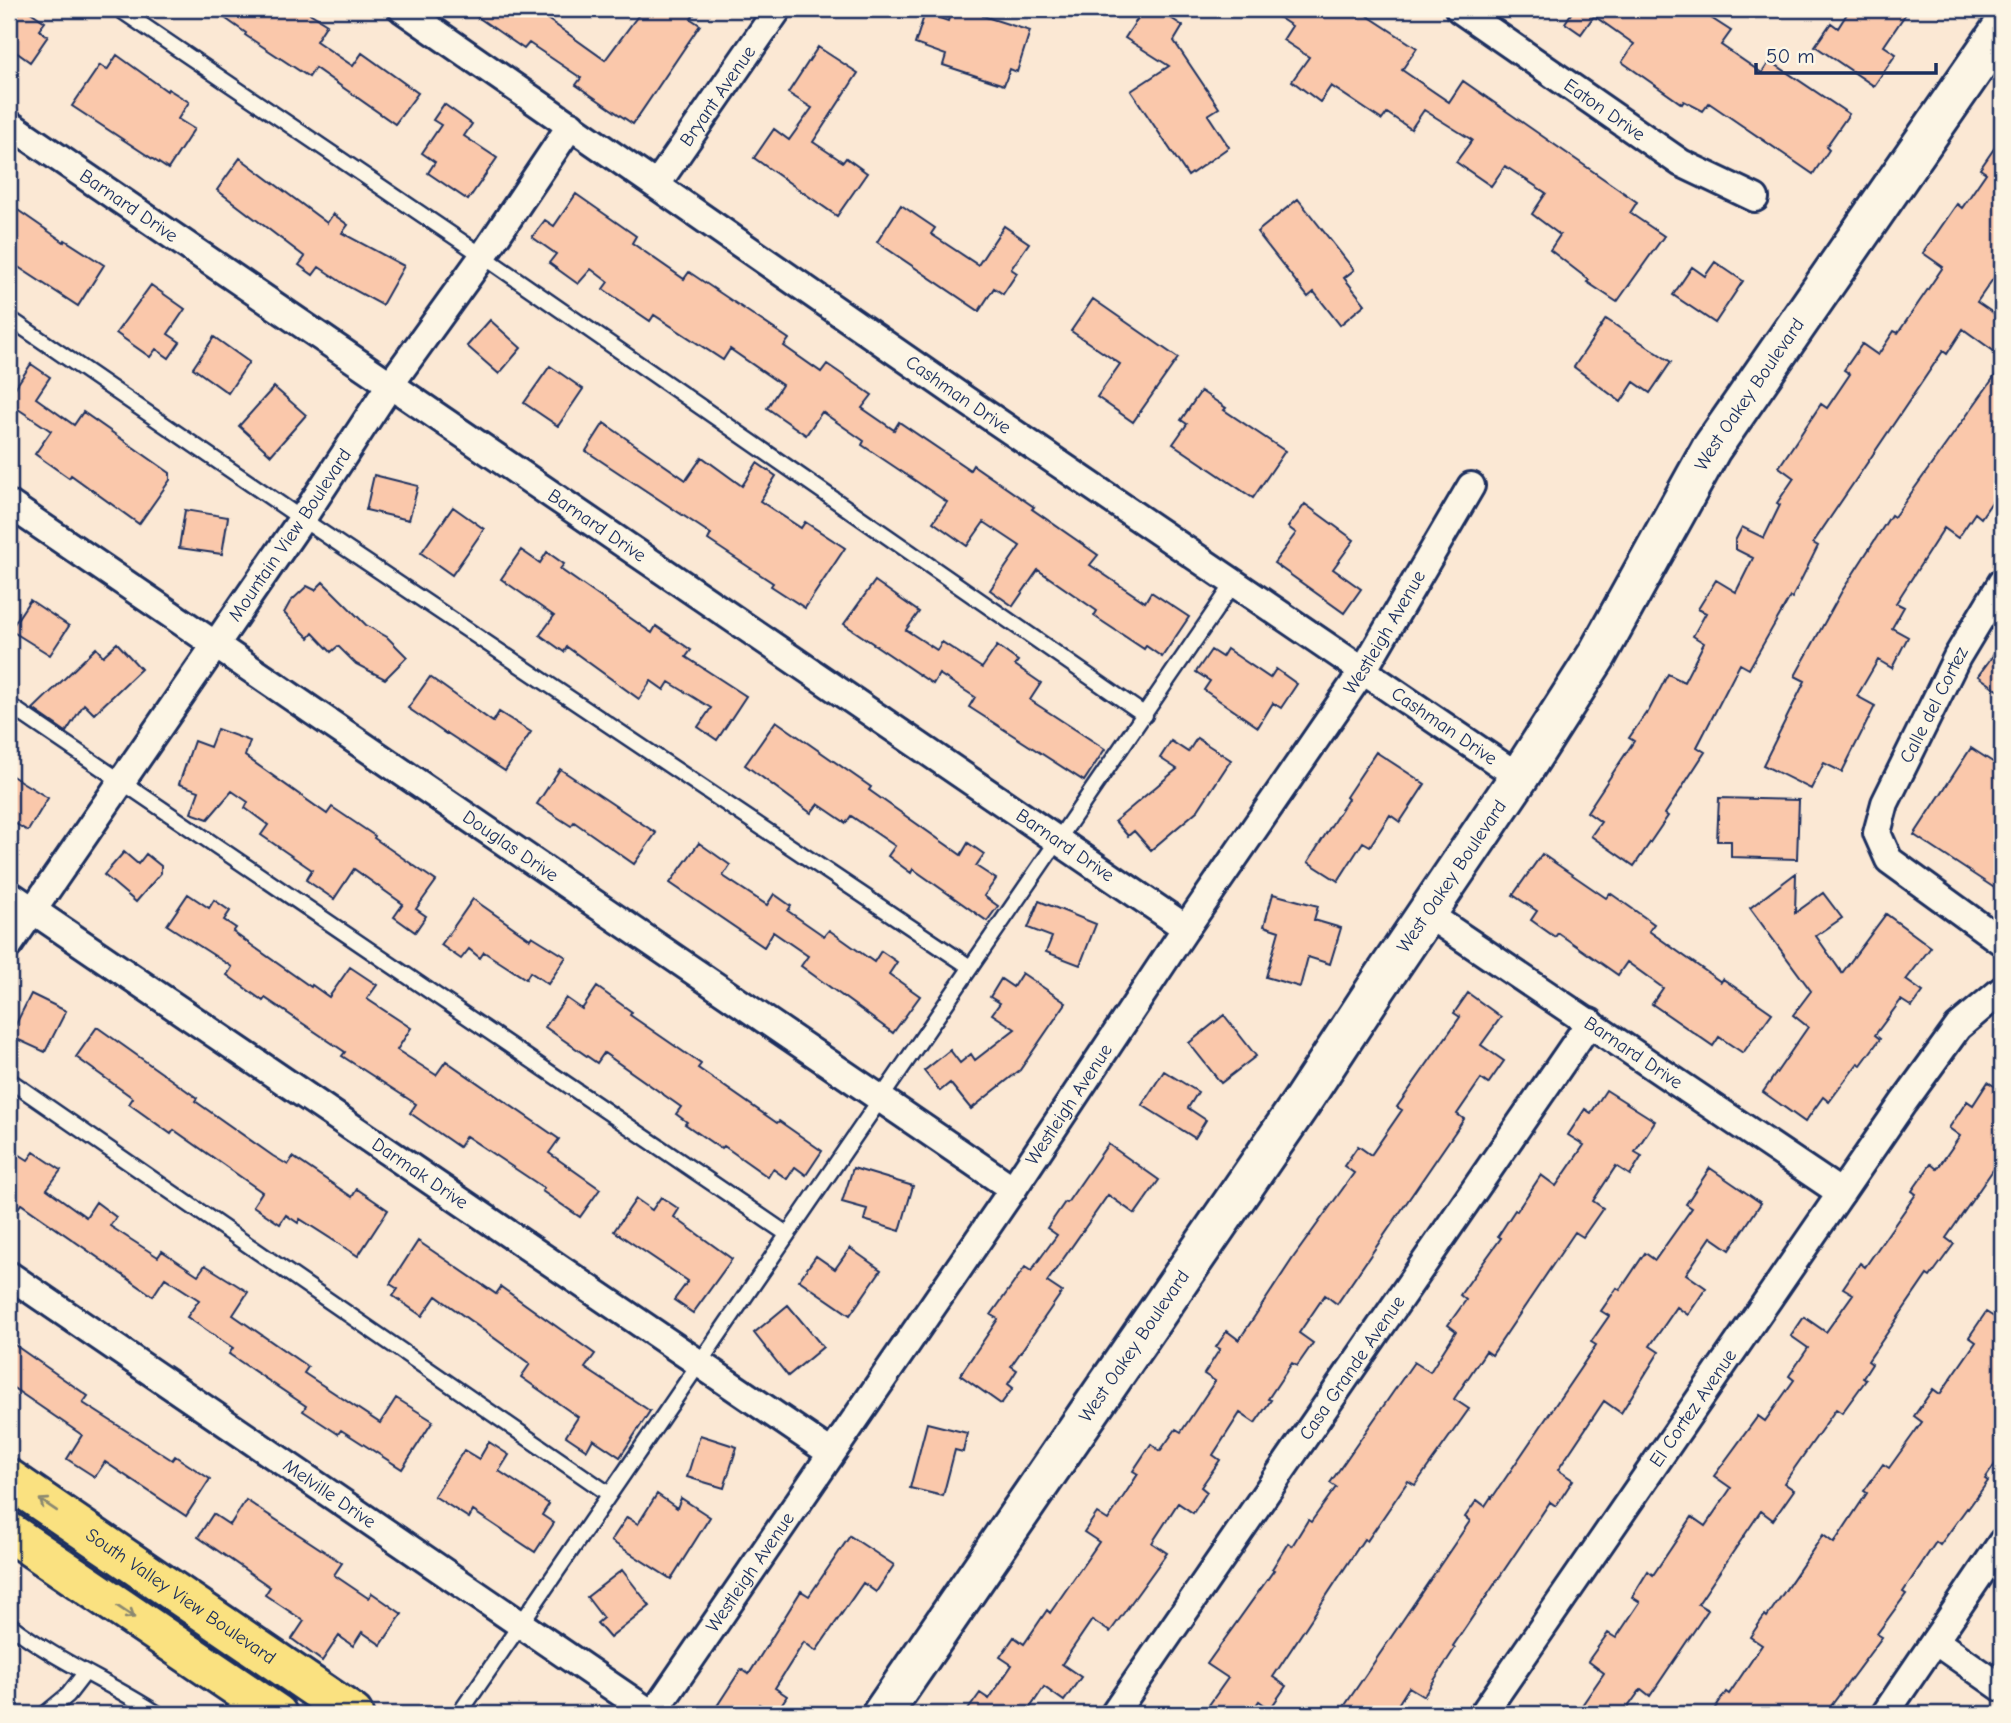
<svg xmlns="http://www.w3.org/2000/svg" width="2011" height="1723" font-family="'Comic Neue',sans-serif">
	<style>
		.building { fill: #fac8ab; stroke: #1b2f5e; stroke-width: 2 }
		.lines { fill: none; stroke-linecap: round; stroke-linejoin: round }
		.service-casing { stroke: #1b2f5e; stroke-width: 19 }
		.minor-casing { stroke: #1b2f5e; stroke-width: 32 }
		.secondary-casing { stroke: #1b2f5e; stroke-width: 44 }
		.primary-casing { stroke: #1b2f5e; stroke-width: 44 }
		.service { stroke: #fcf5e5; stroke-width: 14 }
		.minor { stroke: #fcf5e5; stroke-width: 26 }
		.secondary { stroke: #fcf5e5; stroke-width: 38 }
		.primary { stroke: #fae180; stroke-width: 38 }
		.oneway { stroke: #8a886f }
		.labels { text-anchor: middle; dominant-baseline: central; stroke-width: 5; stroke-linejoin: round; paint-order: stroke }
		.street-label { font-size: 19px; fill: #1b2f5e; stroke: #fcf5e5 }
	</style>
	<rect width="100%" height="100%" fill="#fbe8d4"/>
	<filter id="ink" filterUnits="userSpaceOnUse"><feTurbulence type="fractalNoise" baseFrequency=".0143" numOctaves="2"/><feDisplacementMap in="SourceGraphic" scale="14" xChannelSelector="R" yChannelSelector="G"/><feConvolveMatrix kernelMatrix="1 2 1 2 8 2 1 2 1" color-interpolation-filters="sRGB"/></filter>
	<g filter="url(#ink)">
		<!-- building -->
		<path class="building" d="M22,9H26L45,22L39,30L48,36L30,62L9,47V27Z
			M212,9H303L327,24L316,41L353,66L362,53L418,93L395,124L315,68L309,77L245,35L246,33Z
			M466,9H552L546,18L605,60L643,9H698L691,19L700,25L633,124L576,85L581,78L529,43L524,49Z
			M952,9H985L983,16L1030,31L1017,72L1010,69L1004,85L943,65L946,55L915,44L925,13L948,21Z
			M1144,9H1157L1183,26L1174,41L1219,108L1208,115L1229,147L1188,176L1131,91L1169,66L1125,38Z
			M1266,9H1357L1417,48L1402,70L1449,102L1463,81L1637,202L1630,213L1664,236L1617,302L1587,282L1589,280L1550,250L1560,235L1532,214L1546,193L1505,166L1491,186L1456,162L1472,140L1424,110L1411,129L1387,113L1382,120L1331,86L1320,102L1292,81L1309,57L1283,40L1292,26Z
			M1574,9H1697L1731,31L1721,45L1762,73L1770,61L1849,114L1826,147L1829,150L1813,174L1709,103L1703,111L1684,101L1682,104L1622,62L1634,44L1594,16L1581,34L1565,23Z
			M1850,9H1909L1884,46L1896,54L1874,86L1815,46L1831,23L1838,28Z
			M818,47L858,73L813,142L843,162L846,158L867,173L837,216L754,158L774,129L789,140L812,108L788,93Z
			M117,55L167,91L168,89L189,102L178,119L194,129L168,169L72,106L100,65L107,70Z
			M444,104L472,124L464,136L497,158L468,200L428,173L435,162L422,153L441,125L433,120Z
			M2002,137V266L1977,302L2002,319V357L1963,329L1947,354L1943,351L1813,543L1818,546L1792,598L1790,597L1749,669L1740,664L1697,747L1705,752L1665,814L1668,816L1634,866L1591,836L1601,822L1587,812L1634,741L1629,738L1646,713L1647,714L1668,674L1684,682L1704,643L1693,636L1706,613L1698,609L1716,580L1736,592L1753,558L1735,549V541L1742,527L1764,538L1780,505L1777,503L1794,478L1779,467L1821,404L1827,408L1850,374L1844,370L1862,344L1878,355L1894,331L1898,333L1943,267L1923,253L1957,204L1962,208L1986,173L1980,169Z
			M240,158L327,223L333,214L348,225L342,233L404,266L382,305L347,286L319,267L313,275L299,265L305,257L217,190Z
			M576,194L636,236L632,243L684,279L689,272L789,339L784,346L821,372L827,364L872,395L862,408L894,430L899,422L970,470L973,465L1034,507L1032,509L1098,555L1090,565L1145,602L1151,592L1189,617L1162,657L1146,646L1144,649L1094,616L1097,611L1038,570L1013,606L990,590L1020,546L984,522L967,546L933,522L947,502L862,445L864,441L822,412L806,435L767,408L782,385L730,349L723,360L654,315L650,321L603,289L608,282L591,269L578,284L549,263L556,254L532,237L545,220L554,226Z
			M1298,199L1354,270L1344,278L1365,304L1340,325L1314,292L1308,297L1257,232Z
			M9,204L64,242L65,240L104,265L78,306L9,261Z
			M901,205L935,228L931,234L978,265L1004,226L1029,243L1011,269L1017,273L1003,294L994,288L979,311L877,242Z
			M1715,262L1743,281L1715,323L1673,295L1692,267L1705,276Z
			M151,285L185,309L168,334L180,342L169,358L156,349L150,357L116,333Z
			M1093,299L1178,358L1133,422L1097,397L1120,364L1071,331Z
			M1606,319L1671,362L1650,393L1634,382L1621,402L1574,367Z
			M490,320L521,348L499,374L467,346Z
			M214,337L249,362L228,393L193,368Z
			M31,364L50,377L36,398L74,425L83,412L170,473V480L139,524L71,475L69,478L35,454L51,431L9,403V397Z
			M550,366L583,389L558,426L524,403Z
			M2002,366V487L1981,518L1975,513L1958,538L1944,528L1896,603L1904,607L1892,628L1908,637L1892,668L1878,660L1857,696L1875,706L1842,772L1824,763L1811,789L1763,765L1805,681L1795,676L1842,591L1891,515L1894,517Z
			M274,387L306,415L271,455L239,426Z
			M1201,391L1226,408L1224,410L1285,451L1253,498L1173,444L1187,424L1181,420Z
			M604,423L686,480L702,457L742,486L757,463L776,476L760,501L801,528L805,522L845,548L805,608L771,586L773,583L708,540L711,534L586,451Z
			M374,475L418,486L409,520L366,510Z
			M1305,504L1354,540L1333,569L1361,589L1344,613L1274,563L1296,533L1288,527Z
			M453,507L484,529L452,575L421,553Z
			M185,510L228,517L222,554L179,548Z
			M521,550L540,563L547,552L564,564L560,569L652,633L656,626L691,650L686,657L746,696L717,740L698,727L711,708L669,682L664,690L651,681L639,699L567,647L564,652L540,635L554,616L501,579Z
			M875,581L919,612L906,630L937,650L942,642L982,668L997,646L1018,661L1015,665L1041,683L1030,700L1105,749L1084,781L969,707L975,697L939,674L933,684L844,624Z
			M323,582L366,625L387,637L407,657L385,679L356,664L338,646L331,652L313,633L309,638L284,613L290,602L307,586L315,590Z
			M30,600L69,626L50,655L10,630Z
			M117,643L141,669L94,714L84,704L66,732L33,709L96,648L103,656Z
			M2002,643V693L1978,676Z
			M1227,649L1270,678L1276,669L1297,684L1281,708L1273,703L1258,727L1204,690L1210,681L1196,672L1211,650L1222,657Z
			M430,677L493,722L499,712L531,732L505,771L447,733L446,734L408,708Z
			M776,721L871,787L869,790L961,855L968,843L984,854L976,866L996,879L984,896L998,906L987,921L913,869L911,873L888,856L895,846L851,816L846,823L818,804L811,813L745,765Z
			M217,729L250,741L245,756L327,814L332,807L375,836L374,838L436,881L416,909L426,916L415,932L394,917L403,904L354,869L334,899L306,880L312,870L261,835L268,825L245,808L248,802L232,791L208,819L191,813L199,791L179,784L194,741L210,747Z
			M1197,738L1231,760L1198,810L1151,850L1134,831L1128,836L1115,821L1177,769L1160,758L1171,741L1188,752Z
			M1971,748L2002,768V893L1914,835Z
			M1376,752L1425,784L1400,822L1390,815L1370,846L1363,842L1338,881L1308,862L1348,799L1346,797Z
			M560,769L656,833L634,864L574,822L571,826L537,804Z
			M9,774L48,798L28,831L9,820Z
			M1719,798L1799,800L1797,859L1731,857V841H1717Z
			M699,843L730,865L723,876L767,905L774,894L791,906L788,911L824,936L829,930L874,962L881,951L897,962L889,974L920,996L893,1033L801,966L808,956L773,932L764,947L670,883Z
			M124,852L138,864L146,854L161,866V873L136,902L104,875Z
			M1542,854L1606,898L1610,893L1654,924L1649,931L1721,982L1723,979L1772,1013L1743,1053L1719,1037L1713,1046L1652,1004L1663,988L1627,962L1618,975L1558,933L1555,937L1531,920L1537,911L1513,895Z
			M1796,873L1795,913L1823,893L1842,918L1816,936L1842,973L1886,914L1931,947L1906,980L1923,992L1912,1007L1901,1000L1875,1035L1880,1039L1861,1065L1858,1063L1829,1102L1823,1097L1805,1122L1763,1092L1808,1027L1793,1015L1811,991L1750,908Z
			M188,894L209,908L214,900L230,911L224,920L236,928L233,932L311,987L312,985L329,997L350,967L377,985L367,999L411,1028L397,1050L436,1075L446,1061L559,1139L549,1153L600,1189L580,1217L542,1191L544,1188L466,1136L459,1147L410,1113L416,1104L342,1056L345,1052L265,998L263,1001L227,975L232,967L167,925Z
			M1273,894L1318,906L1314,920L1341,928L1330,964L1308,957L1300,987L1266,977L1279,931L1264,926Z
			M473,899L530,939L532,936L566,957L548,984L530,972L526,979L484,952L480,958L469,949L461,959L441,945Z
			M1039,901L1096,924L1080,965L1046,952L1052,937L1028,928Z
			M1022,973L1066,1003L1020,1070L971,1109L950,1083L940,1091L924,1071L950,1050L960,1063L971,1054L975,1060L1015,1029L992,1014L1000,1003L990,997L1001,979L1013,987Z
			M597,987L632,1012L630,1015L701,1064L698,1068L777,1123L779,1121L822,1151L806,1175L795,1167L787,1179L773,1169L768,1177L724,1146L721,1149L685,1124L687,1122L676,1114L681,1107L604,1053L597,1063L545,1027L566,998L582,1009Z
			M1468,993L1501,1017L1481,1045L1504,1061L1488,1084L1481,1079L1457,1114L1464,1119L1337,1304L1325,1295L1299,1333L1313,1343L1297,1366L1292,1363L1268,1399L1271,1400L1255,1423L1240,1413L1213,1455L1220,1460L1201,1487L1207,1492L1193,1513L1178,1503L1152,1543L1167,1553L1110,1632L1092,1620L1062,1664L1081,1677L1064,1701L1044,1687L1026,1714H965L980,1693L989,1699L1012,1665L1000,1657L1014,1637L1024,1644L1047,1610L1050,1613L1099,1542L1084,1532L1097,1513L1108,1520L1138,1474L1133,1471L1151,1444L1160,1451L1176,1429L1181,1432L1215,1381L1204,1374L1220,1349L1216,1347L1227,1331L1239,1340L1293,1258L1354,1173L1344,1166L1358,1146L1371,1155L1402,1110L1397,1107L1460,1017L1454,1013Z
			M31,994L66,1011L45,1052L10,1036Z
			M1224,1015L1256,1056L1221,1083L1189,1043Z
			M97,1027L197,1098L195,1101L273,1156L288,1165L293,1157L352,1197L357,1189L388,1210L358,1256L300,1219L298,1223L286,1215L280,1224L253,1206L262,1192L174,1130L171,1134L129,1104L133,1098L76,1057Z
			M1164,1071L1198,1092L1188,1108L1206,1120L1195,1138L1142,1105Z
			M1988,1082L2002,1091V1157L1946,1238L1954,1244L1930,1277L1927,1275L1868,1361L1872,1364L1863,1378L1866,1380L1842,1413L1836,1409L1784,1483L1794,1490L1773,1520L1761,1511L1748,1530L1698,1604L1708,1610L1650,1696L1641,1689L1623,1714H1576L1604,1673L1588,1661L1608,1633L1616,1638L1640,1602L1632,1597L1648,1571L1653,1575L1692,1517L1705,1526L1731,1488L1714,1476L1758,1416L1765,1421L1794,1380L1789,1376L1808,1348L1791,1336L1804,1317L1826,1332L1853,1294L1843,1288L1860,1263L1865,1267L1916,1194L1912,1191L1931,1164L1937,1169L1960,1136L1949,1128L1967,1101L1973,1105Z
			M1606,1090L1655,1121L1635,1152L1642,1156L1630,1175L1616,1166L1593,1201L1603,1208L1583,1237L1575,1232L1492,1355L1486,1351L1454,1399L1469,1409L1415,1485L1408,1481L1367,1541L1364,1539L1273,1677L1286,1686L1270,1709L1259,1701L1250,1714H1222L1209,1705L1228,1678L1207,1664L1274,1570L1272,1569L1288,1543L1292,1546L1308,1520L1311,1522L1336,1487L1330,1483L1414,1362L1430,1372L1456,1331L1448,1325L1466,1300L1460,1295L1501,1238L1498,1236L1515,1210L1517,1211L1541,1175L1556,1186L1584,1145L1568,1135L1585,1109L1591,1113Z
			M1108,1144L1159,1180L1135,1214L1108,1195L1047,1282L1062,1292L1011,1366L1017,1370L1008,1384L1013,1388L1001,1404L960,1375L998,1319L991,1315L1025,1267L1031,1271L1057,1235L1047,1228L1065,1202L1067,1203Z
			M9,1148L28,1160L34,1152L61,1170L47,1189L86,1217L96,1202L116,1217L110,1226L158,1257L162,1251L198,1275L205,1265L248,1292L233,1315L308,1367L304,1373L380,1423L396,1398L433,1421L402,1469L341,1430L338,1434L303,1411L306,1406L229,1354L233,1348L187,1317L199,1300L165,1278L153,1296L21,1204L9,1222Z
			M853,1168L913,1186L900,1231L864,1220L867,1209L842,1202Z
			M1710,1168L1761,1203L1730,1250L1711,1237L1686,1274L1706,1288L1688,1315L1677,1307L1650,1346L1659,1352L1621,1413L1604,1401L1558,1470L1573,1480L1556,1506L1550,1502L1453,1646L1455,1648L1424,1696L1409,1687L1392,1714H1339L1470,1521L1465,1517L1477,1500L1485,1506L1491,1497L1492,1498L1596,1345L1591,1342L1609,1316L1601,1311L1617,1288L1620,1290L1645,1253L1655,1260L1692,1208L1686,1204Z
			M661,1197L679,1209L674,1217L732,1259L693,1313L674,1300L688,1281L614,1231L636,1199L652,1210Z
			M418,1241L496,1294L501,1287L595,1354L585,1368L650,1411L620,1457L593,1439L587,1450L566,1436L578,1417L521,1377L530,1364L436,1296L422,1316L393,1296L398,1289L390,1284Z
			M850,1248L881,1270L850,1315L799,1280L816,1256L835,1269Z
			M788,1305L823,1347L788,1376L754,1333Z
			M1986,1312L2002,1322V1454L1985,1479L1988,1481L1968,1509L1967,1508L1940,1545L1936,1542L1903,1592L1906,1594L1877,1634L1882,1637L1825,1714H1711L1726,1692L1729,1694L1762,1645L1750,1637L1765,1615L1767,1617L1823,1535L1834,1543L1867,1493L1864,1491L1883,1464L1889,1468L1922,1422L1914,1416L1933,1389L1940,1394L1976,1342L1969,1337Z
			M9,1341L88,1396L83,1403L172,1460L175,1456L210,1479L186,1516L105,1462L95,1477L67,1459L82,1435L9,1385Z
			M927,1423L967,1433L963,1452L955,1450L943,1496L910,1488Z
			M700,1435L737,1447L724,1488L687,1477Z
			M489,1442L509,1455L499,1471L549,1504L542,1515L554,1523L535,1552L473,1511L469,1518L434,1496L464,1450L479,1459Z
			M657,1494L677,1508L681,1498L710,1517L671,1579L611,1541L627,1517L638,1524Z
			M246,1500L342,1563L334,1575L368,1598L372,1593L402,1614L381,1645L362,1632L353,1646L339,1636L322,1661L292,1639L304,1621L265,1595L270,1587L198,1537L213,1514L230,1525Z
			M850,1536L894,1565L876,1592L863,1583L816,1651L804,1642L775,1688L787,1696L775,1714L759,1704L752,1714H729L717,1706L741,1669L749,1674L801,1591L809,1596Z
			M622,1570L650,1606L610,1638L597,1623L603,1618L587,1597Z"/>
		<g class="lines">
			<!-- service casing -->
			<g class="service-casing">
				<path id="service" d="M119,9L483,256L1145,715
					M9,318L302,519L970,967
					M9,705L787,1234
					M9,1080L609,1494
					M9,1624C56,1661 108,1681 158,1714
					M45,1714L68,1695L85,1673
					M459,1714L1234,583"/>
			</g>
			<!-- minor casing -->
			<g class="minor-casing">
				<g id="minor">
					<path id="s1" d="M402,9L964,399L1519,777"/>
					<path id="s2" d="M1459,9L1681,163L1755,198"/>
					<path id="s3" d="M9,124L1186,928"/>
					<path id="s4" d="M657,184L778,9"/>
					<path id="s5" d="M9,504L1013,1189"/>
					<path d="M2002,582L1957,657L1885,803L1877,833L1889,860L2002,942"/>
					<path id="s6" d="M9,894L831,1453"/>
					<path id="s7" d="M1426,913L1841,1193"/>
					<path id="s8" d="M9,945L302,519L390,385L483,256L571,125"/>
					<path id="s9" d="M9,1275L652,1714"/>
					<path d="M1935,1641L2002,1688"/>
					<path id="s10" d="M653,1714L1013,1189L1186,928L1364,669L1471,486"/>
					<path id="s11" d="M1114,1714L1590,1022"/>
					<path id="s12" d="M1483,1714L1903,1103L1958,1027L2002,990"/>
					<path d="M1885,1714L2002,1542"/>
				</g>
			</g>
			<!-- secondary casing -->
			<g class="secondary-casing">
				<g id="secondary">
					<path id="s13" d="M882,1714L1303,1100L1377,987L1519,777L1597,655L1711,449L2002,28"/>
				</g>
			</g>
			<!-- primary casing -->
			<g class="primary-casing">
				<g id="primary">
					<path id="s14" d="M9,1479L353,1714"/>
					<path d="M9,1532L277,1714"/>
				</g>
			</g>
			<!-- service -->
			<use href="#service" class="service"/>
			<!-- minor -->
			<use href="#minor" class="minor"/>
			<!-- secondary -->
			<use href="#secondary" class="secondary"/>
			<!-- primary -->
			<use href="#primary" class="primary"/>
		</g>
		<!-- one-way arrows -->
		<defs><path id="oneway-shaft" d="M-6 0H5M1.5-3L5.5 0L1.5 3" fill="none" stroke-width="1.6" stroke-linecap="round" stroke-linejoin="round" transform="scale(1.75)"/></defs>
		<g class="oneway">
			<use href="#oneway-shaft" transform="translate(48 1505) rotate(-146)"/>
			<use href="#oneway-shaft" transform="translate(126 1612) rotate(34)"/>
		</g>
	</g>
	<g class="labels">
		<!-- street labels -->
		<g class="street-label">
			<text stroke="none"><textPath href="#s4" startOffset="107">Bryant Avenue</textPath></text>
			<text stroke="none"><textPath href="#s2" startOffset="177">Eaton Drive</textPath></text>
			<text stroke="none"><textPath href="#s3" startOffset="145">Barnard Drive</textPath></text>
			<text stroke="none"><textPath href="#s1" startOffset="677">Cashman Drive</textPath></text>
			<text stroke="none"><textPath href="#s13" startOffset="1580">West Oakey Boulevard</textPath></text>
			<text stroke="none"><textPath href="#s3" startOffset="712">Barnard Drive</textPath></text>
			<text stroke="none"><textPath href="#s8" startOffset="497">Mountain View Boulevard</textPath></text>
			<text stroke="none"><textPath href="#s10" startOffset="1306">Westleigh Avenue</textPath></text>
			<text transform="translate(1934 705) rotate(-63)">Calle del Cortez</text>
			<text stroke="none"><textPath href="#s1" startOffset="1265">Cashman Drive</textPath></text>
			<text stroke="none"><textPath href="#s5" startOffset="607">Douglas Drive</textPath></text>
			<text stroke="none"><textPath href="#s3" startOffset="1279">Barnard Drive</textPath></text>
			<text stroke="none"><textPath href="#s13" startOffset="1013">West Oakey Boulevard</textPath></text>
			<text stroke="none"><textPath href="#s7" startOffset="250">Barnard Drive</textPath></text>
			<text stroke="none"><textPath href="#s10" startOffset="738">Westleigh Avenue</textPath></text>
			<text stroke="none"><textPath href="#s6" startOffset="497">Darmak Drive</textPath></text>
			<text stroke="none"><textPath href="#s13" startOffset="446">West Oakey Boulevard</textPath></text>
			<text stroke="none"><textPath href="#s11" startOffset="420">Casa Grande Avenue</textPath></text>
			<text stroke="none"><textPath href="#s12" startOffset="371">El Cortez Avenue</textPath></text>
			<text stroke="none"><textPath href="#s9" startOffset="388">Melville Drive</textPath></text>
			<text stroke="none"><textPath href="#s10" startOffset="172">Westleigh Avenue</textPath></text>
			<text stroke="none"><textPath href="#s14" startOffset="208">South Valley View Boulevard</textPath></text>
		</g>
	</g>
	<!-- margin -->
	<rect width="2011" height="1723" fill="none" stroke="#fcf5e5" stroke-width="35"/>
	<rect x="18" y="18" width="1976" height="1688" fill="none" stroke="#1b2f5e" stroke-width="2.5" filter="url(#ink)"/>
	<!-- scale -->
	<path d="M1756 63v10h180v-10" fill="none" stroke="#1b2f5e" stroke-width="3.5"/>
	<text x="1766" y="63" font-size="21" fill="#1b2f5e" stroke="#fcf5e5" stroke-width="5" paint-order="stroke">50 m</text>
</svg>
